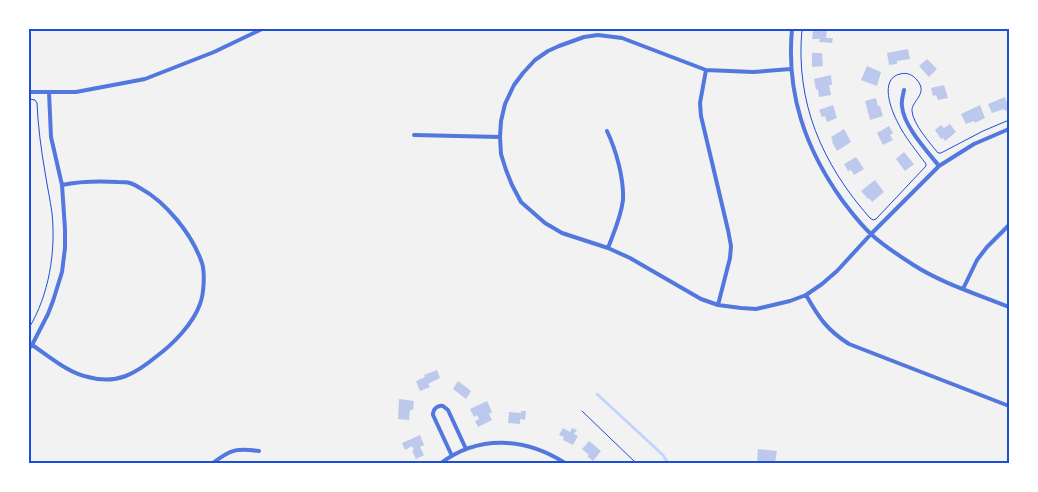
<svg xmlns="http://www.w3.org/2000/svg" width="1038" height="492" font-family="'Titillium Web',sans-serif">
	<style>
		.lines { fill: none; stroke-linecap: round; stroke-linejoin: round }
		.stream { stroke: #bfd3fe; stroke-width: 2.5 }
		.building { fill: #bdc9ec }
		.path { stroke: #1d4ed8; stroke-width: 1 }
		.minor { stroke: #5277de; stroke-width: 4 }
		.neatline { fill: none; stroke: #1d4ed8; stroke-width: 2 }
	</style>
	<rect width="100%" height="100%" fill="#f2f2f2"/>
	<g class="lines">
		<!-- stream -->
		<path class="stream" d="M597,394L663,455L668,463"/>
	</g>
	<!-- building -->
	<path class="building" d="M816,29H827L826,38H833L832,43L819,42L820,39H812L813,31H816Z
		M908,49L910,59L897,61V64L889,65L887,53Z
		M812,53H822L823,66L812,67Z
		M927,59L937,69L929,77L919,66Z
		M867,66L881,72L877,86L861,80Z
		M831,75L832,85H829L831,95L819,97L818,89L816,90L814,79Z
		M944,85L948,98L938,100L936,95L933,96L931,88Z
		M1005,97L1009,109L1005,111L1004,109L992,113L988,104Z
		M876,98L878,106H880L883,116L870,120L865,101Z
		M833,105L837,118L827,122L825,116L822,117L819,110Z
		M980,105L985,118L975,123L974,121L966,124L961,114Z
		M950,124L956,132L945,141L943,138L941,139L935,130L941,125L944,128Z
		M889,126L893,133L890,135L893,140L883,145L877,133Z
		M844,129L851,142L837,151L832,142L833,141L831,137Z
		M904,152L914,164L905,171L896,159Z
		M856,157L864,169L854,175L851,170L848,171L844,164Z
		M875,180L884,192L872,202L869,198L868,199L861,191Z
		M437,370L440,378L428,384L430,387L420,391L416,381L425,377L424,375Z
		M458,381L471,391L466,399L453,389Z
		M399,399L414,401L413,410H410L409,420L398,419Z
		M487,401L492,412L489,414L492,420L478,427L475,421L479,419L477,415L474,417L470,409Z
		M521,411H526L525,420L520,419V424L508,423L509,412L521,413Z
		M563,428L570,432L572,428L577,430L574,434L578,436L573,445L563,440L564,437L559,435Z
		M420,435L424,445L420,447L424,455L416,459L412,451L414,450L412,446L405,450L402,443Z
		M589,441L601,451L593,461L587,456L589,455L582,449Z
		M758,449L777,451L775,463L757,462Z"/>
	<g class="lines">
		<!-- path -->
		<path class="path" d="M802,29C795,102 822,164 870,218L873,220L876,219L926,166V164C918,153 904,136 898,123C891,110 879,79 900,74C907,72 913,75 917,80C929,94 911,101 912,111C913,124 930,143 938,153H941L983,131L1009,120
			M29,99L35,100L37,103C38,126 41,149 45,172C47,185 50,199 52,213C56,252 49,295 29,328
			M582,411L636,463"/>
		<!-- minor -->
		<path class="minor" d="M792,29C786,93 805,148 842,200C851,212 861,225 872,235C884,246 898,255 912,264C941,283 977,294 1009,307
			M791,69L753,72L706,70L622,38L598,35L584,37L559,46L548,51L535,60L523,73L514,85L505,104L501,121L500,137L501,154L506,170L512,185L521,202L545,223L562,233L608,248L630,258L701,299L718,305L741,308L756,309L790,301L806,295L822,284L837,271L871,234L939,166L974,144L1009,129
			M706,70L700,103L701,116L728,230L731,246L730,258L718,305
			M904,90C903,95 901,101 902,106C903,125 927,151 939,166
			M29,92H76L145,79L214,52L262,29
			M607,131C616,150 624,178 623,200C621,217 614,232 608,248
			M414,135L500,137
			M963,289L977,260L987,247L1009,225
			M806,295C819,318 827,330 849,344L1009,406
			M32,345C49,356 68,373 88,377C117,385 135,374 157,356C173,344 193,324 200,304C204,294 205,273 202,263C192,234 166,202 140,188C137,186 133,184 130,183C126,182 122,182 118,182C99,181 81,181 62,185
			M29,348L32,345L48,314L53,301L62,272L65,248V229L62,185L51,137L49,92
			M452,456L433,415C433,409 437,405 443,406L448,410L466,449
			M213,463C231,449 237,448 259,451
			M441,463C480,434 526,438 565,463"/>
	</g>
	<!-- border -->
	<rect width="1038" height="492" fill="none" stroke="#ffffff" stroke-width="60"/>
	<rect x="30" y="30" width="978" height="432" class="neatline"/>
</svg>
